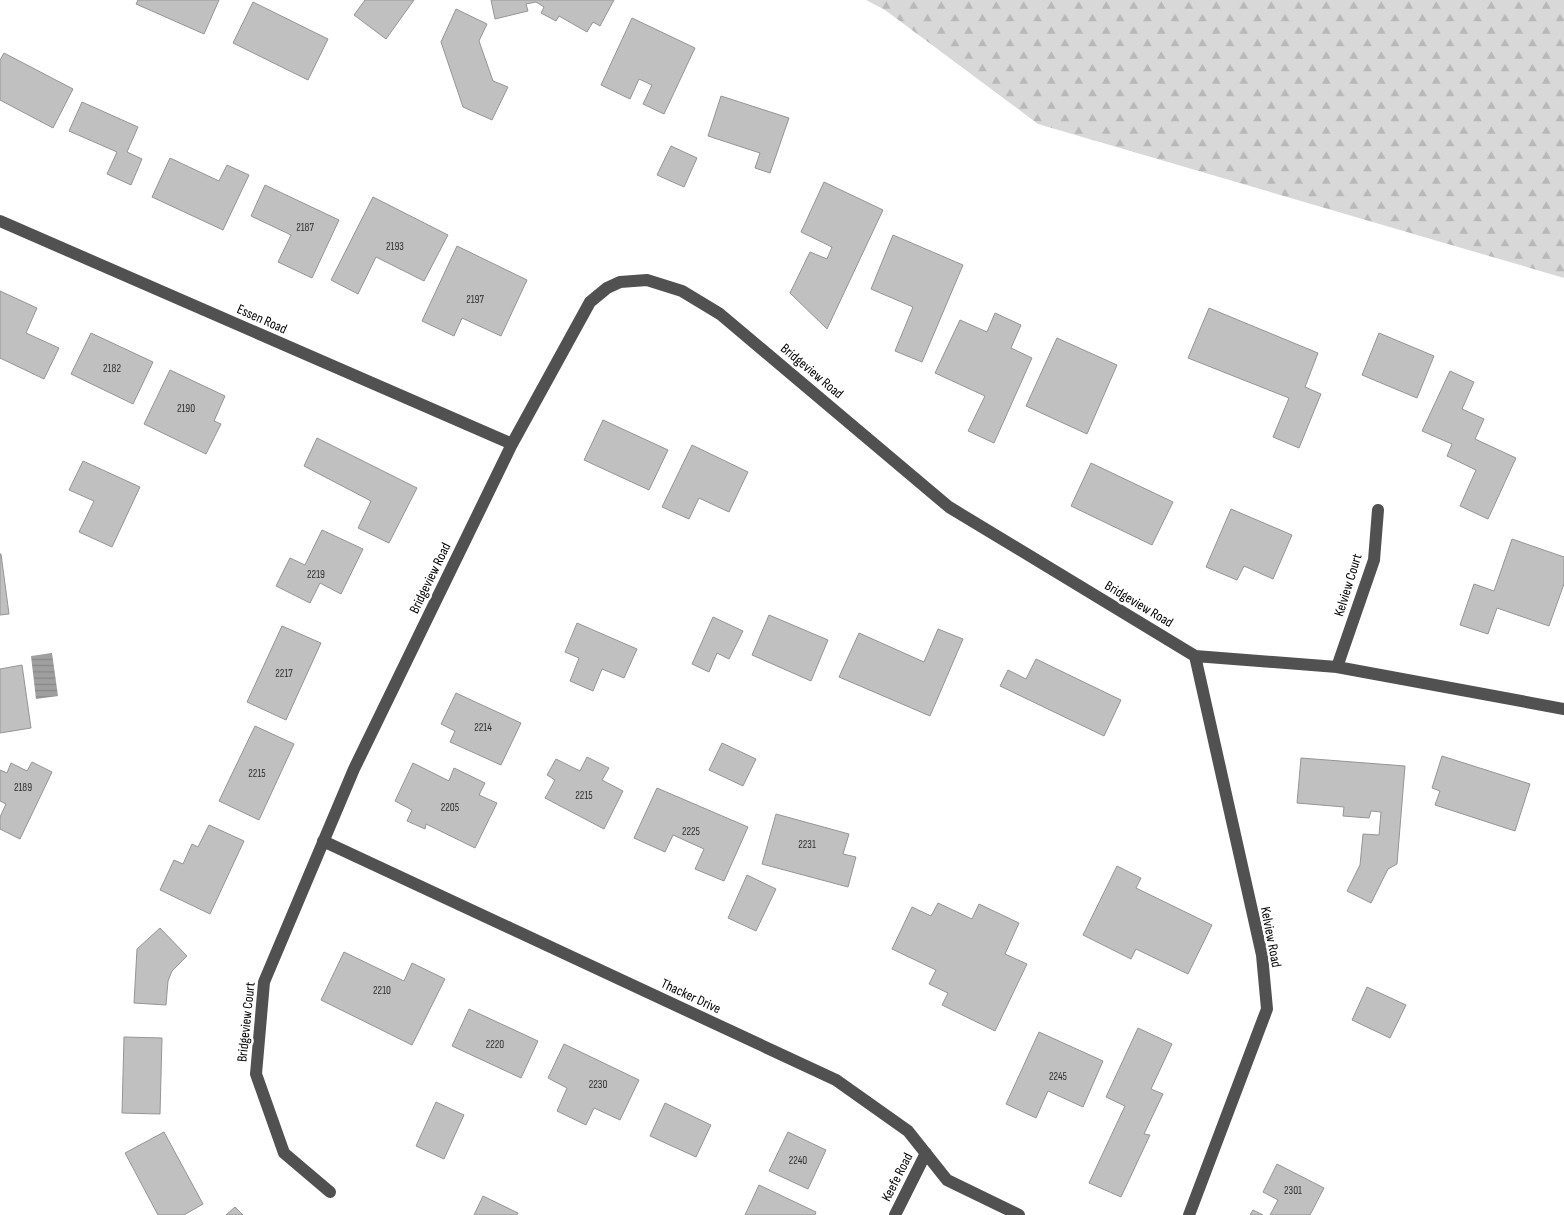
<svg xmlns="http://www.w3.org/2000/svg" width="1564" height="1215" font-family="'Sofia Sans Condensed',sans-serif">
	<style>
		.forest { fill: url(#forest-firs) }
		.water { fill: url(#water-rules) }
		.building { fill: #c0c0c0; stroke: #959595 }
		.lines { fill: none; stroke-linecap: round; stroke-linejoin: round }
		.minor { stroke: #515151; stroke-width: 12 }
		.labels { text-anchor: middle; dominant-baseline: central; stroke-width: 5; stroke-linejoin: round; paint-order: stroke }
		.number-label { font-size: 11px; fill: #303030 }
		.street-label { font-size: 14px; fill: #000; stroke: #fff }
	</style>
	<defs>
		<pattern id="forest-firs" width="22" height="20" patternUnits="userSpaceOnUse" patternTransform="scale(1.25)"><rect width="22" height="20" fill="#d8d8d8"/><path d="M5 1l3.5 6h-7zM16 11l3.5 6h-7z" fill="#b8b8b8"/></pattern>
		<pattern id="water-rules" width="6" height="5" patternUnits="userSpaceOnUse" patternTransform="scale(1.25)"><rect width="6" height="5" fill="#9f9f9f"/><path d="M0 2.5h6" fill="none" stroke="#878787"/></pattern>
	</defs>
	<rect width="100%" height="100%" fill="#fff"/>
	<!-- forest -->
	<path class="forest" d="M866,0H1564V278L1038,124L885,10Z"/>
	<!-- water -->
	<path class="water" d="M52,653L58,696L36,699L31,656Z"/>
	<!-- building -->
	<path class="building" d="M138,0H219L204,34L136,4Z
		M365,0H414L386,39L354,15Z
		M491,0H614L600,26L593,22L587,32L559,16L556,21L541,13L544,7L536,2L526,4L528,11L495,19Z
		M253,2L328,39L308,80L233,43Z
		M456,9L487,24L479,41L493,81L508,87L492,120L463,107L441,42Z
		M632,18L695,48L664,114L643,104L652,85L639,79L630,99L601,85Z
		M4,53L73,89L53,128L0,100V60Z
		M721,96L789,118L770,173L755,168L760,153L708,136Z
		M82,102L138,127L127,152L142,159L131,185L107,174L117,152L69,131Z
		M671,146L697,158L684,187L657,175Z
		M170,158L219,181L227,165L249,175L223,230L152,197Z
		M824,182L883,210L827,329L790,293L810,252L827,259L832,247L801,232Z
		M265,185L339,220L312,278L278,262L291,235L251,216Z
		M373,197L448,235L424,281L376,257L358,294L331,280Z
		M893,235L963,265L922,362L895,351L913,307L871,289Z
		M457,246L527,280L501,336L462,318L454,336L422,321Z
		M0,291L37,308L26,333L59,348L44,379L0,358Z
		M1209,308L1318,353L1305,387L1321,394L1299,448L1273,437L1289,398L1188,358Z
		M995,313L1021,325L1011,348L1032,358L994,443L968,431L985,396L935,373L960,320L987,332Z
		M91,333L153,362L133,404L71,374Z
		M1379,333L1434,356L1417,398L1362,375Z
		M1057,338L1117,365L1087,434L1026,406Z
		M170,370L225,396L214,421L221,424L206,454L144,424Z
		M1450,371L1474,382L1462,409L1484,419L1475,439L1516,458L1488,519L1460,506L1476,470L1447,456L1452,444L1422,431Z
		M603,420L668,450L649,490L584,460Z
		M317,438L417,488L389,543L358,528L371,501L304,466Z
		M692,445L748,472L729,512L699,498L689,519L662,507Z
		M83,461L140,487L112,547L79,532L94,501L69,490Z
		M1091,463L1173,502L1152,545L1071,506Z
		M1231,509L1292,535L1273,579L1244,566L1237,580L1206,567Z
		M322,530L363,549L341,594L320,583L310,603L276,586L290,558L305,565Z
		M1512,539L1564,557V584L1549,626L1497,608L1488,634L1460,625L1474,584L1494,591Z
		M0,554H1L9,614L0,615Z
		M769,615L828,640L811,681L752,655Z
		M713,617L743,631L729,659L717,653L709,672L692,664Z
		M577,623L637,649L624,678L602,669L593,691L570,681L579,658L565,652Z
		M282,626L321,643L286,720L247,702Z
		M938,629L963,639L930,716L839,677L859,633L924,662Z
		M1036,659L1121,700L1104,736L1000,686L1008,670L1026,679Z
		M22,665L31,728L0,733V669Z
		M456,693L521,723L501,765L450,742L455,731L441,724Z
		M255,726L294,744L259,820L219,801Z
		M722,743L756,759L743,786L709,770Z
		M1442,756L1530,784L1515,831L1435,805L1440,791L1432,788Z
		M587,757L609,768L602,780L623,791L604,829L545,798L555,780L547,775L556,759L580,771Z
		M1301,758L1405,766L1397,864L1388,869L1371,903L1347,891L1360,865L1363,834L1379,835L1381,812L1371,811L1369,818L1343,816L1344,807L1297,803Z
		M32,762L52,772L20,839L0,829V817L6,804L0,801V770L7,773L11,763L27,771Z
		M413,763L449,781L454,768L485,783L479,795L497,803L475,848L426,824L425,829L407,821L412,810L395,801Z
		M657,788L748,827L724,881L695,869L704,849L673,835L665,852L634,838Z
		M776,814L849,834L843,854L856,857L848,887L762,864Z
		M209,825L244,841L210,914L160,890L174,860L183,864L192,844L198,847Z
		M1117,866L1141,878L1136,888L1212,925L1188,974L1136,949L1131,959L1083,935Z
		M747,875L776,889L756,931L728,918Z
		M938,903L972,919L979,904L1019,923L1005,954L1027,964L995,1031L942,1005L948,993L929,984L936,970L892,949L912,907L931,916Z
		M160,928L187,956L172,971L168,981L166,1005L134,1003L137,949Z
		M344,952L404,981L412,963L445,979L412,1045L321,1000Z
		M1367,987L1406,1005L1390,1038L1352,1020Z
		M469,1009L538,1041L521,1078L452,1046Z
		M1138,1028L1172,1044L1151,1089L1163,1094L1144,1134L1150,1135L1121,1197L1089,1183L1125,1106L1106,1097Z
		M1039,1032L1103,1061L1083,1107L1048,1091L1036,1118L1006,1104Z
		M124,1037L162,1038L160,1114L122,1113Z
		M564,1044L639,1080L620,1120L594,1108L586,1125L557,1111L567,1088L548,1078Z
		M436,1102L464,1115L444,1159L416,1146Z
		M665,1103L711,1125L696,1157L650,1136Z
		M164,1132L203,1204L184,1215H158L125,1153Z
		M788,1132L826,1150L808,1189L769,1171Z
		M1277,1164L1324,1188L1310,1215H1270L1278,1200L1263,1192Z
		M759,1185L816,1212L815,1215H745Z
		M483,1196L518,1213L517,1215H474Z
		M235,1207L243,1215H226Z
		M1253,1210L1263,1215H1250Z"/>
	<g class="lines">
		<!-- minor -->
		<path class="minor" d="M0,221L512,444
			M1337,667L1374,560L1378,510
			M323,841L836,1080L908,1131L947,1180L1019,1215
			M330,1192L284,1153L256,1074L264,982L354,769L512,444L590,302L607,288L620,282L647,280L682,291L720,314L949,507L1195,656L1337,667L1564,709
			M895,1215L926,1153
			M1189,1215L1267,1009L1262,955L1195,656"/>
	</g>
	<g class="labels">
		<!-- number labels -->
		<g class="number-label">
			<text x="305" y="227">2187</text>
			<text x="395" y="246">2193</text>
			<text x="475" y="299">2197</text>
			<text x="112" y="368">2182</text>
			<text x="186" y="408">2190</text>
			<text x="316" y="574">2219</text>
			<text x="284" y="673">2217</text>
			<text x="483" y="727">2214</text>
			<text x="257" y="773">2215</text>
			<text x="23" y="787">2189</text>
			<text x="584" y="795">2215</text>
			<text x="450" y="807">2205</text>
			<text x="691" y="831">2225</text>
			<text x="807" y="844">2231</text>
			<text x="382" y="990">2210</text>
			<text x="495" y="1044">2220</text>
			<text x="1058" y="1076">2245</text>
			<text x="598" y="1084">2230</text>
			<text x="798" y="1160">2240</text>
			<text x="1293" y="1190">2301</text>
		</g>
		<!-- street labels -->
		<g class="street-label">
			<text transform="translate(262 319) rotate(24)">Essen Road</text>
			<text transform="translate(812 371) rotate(40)">Bridgeview Road</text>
			<text transform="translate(430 578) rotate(-64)">Bridgeview Road</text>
			<text transform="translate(1348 585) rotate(-73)">Kelview Court</text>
			<text transform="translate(1139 604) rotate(31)">Bridgeview Road</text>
			<text transform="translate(1271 937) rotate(79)">Kelview Road</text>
			<text transform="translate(691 996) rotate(25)">Thacker Drive</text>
			<text transform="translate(246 1022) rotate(-84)">Bridgeview Court</text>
			<text transform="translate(897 1177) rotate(-63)">Keefe Road</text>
		</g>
	</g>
</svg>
